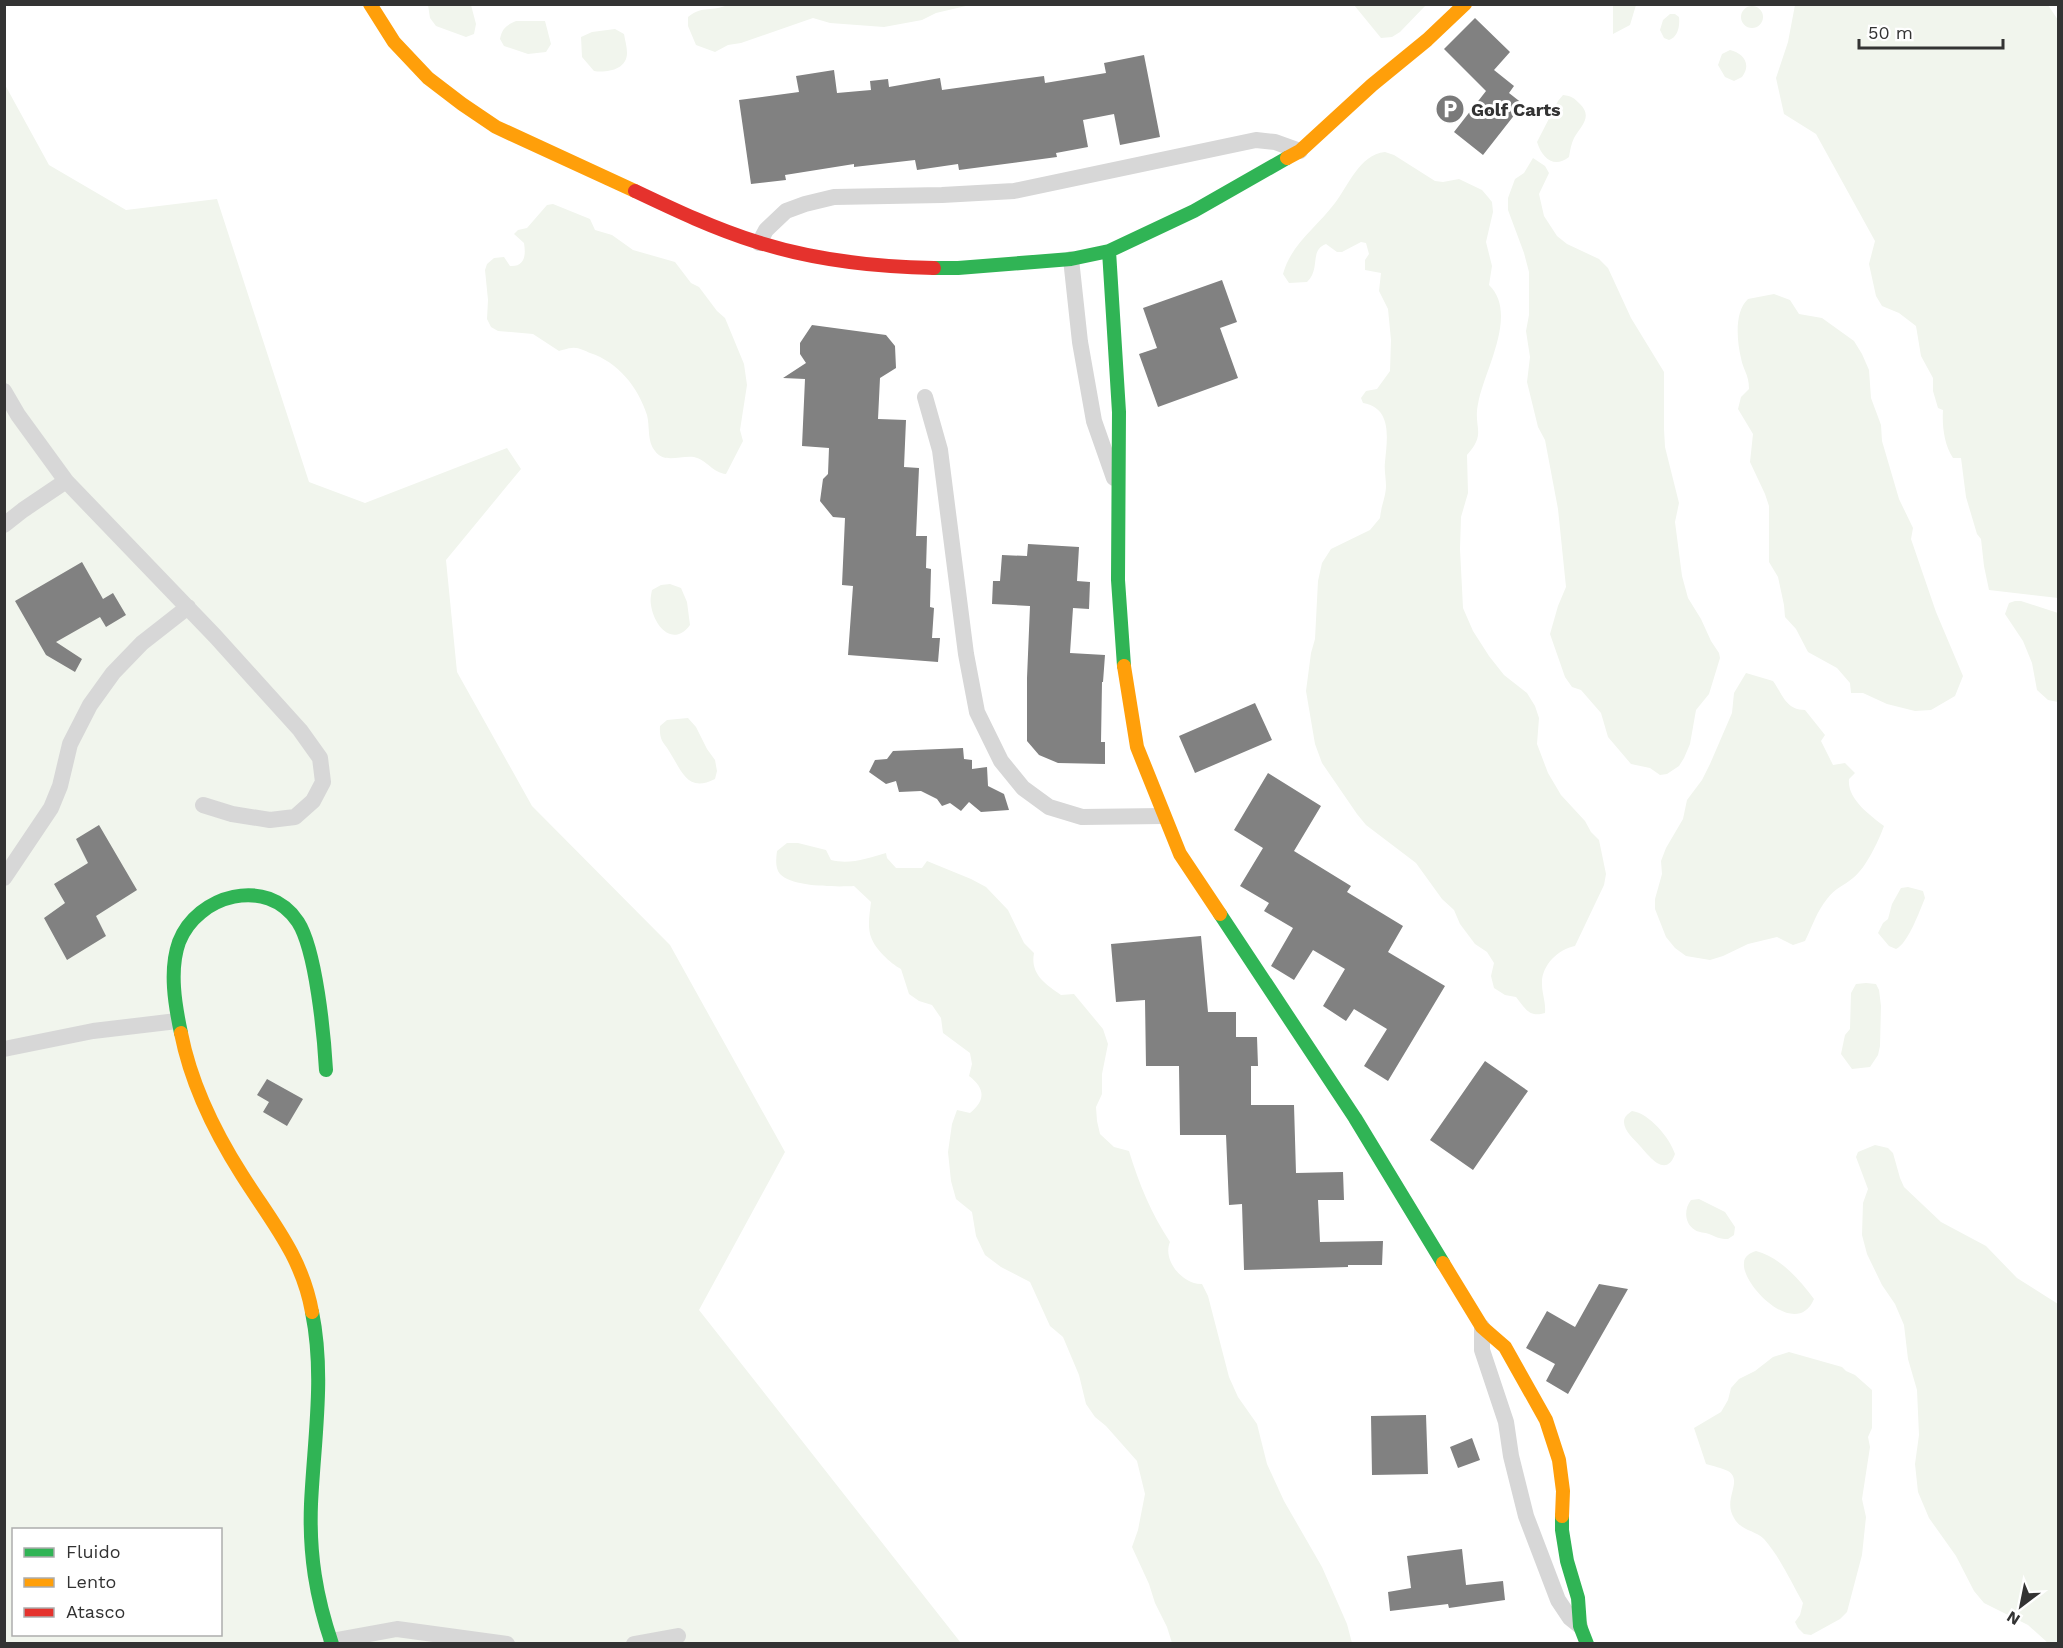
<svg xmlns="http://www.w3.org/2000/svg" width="2063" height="1648" font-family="'Work Sans',sans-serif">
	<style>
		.green { fill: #f1f5ed; fill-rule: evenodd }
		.building { fill: #818181 }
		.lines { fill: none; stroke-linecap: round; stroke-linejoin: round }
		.street { stroke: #d7d7d7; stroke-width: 16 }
		.fast { stroke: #30b455; stroke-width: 14 }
		.slow { stroke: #ff9f0a; stroke-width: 14 }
		.jam { stroke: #e5322d; stroke-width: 14 }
		.labels { text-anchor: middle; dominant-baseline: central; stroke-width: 6; stroke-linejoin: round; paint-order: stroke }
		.poi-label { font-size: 18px; font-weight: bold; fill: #333; stroke: #fff; text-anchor: start }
	</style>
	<rect width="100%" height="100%" fill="#fff"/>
	<!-- green -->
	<path class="green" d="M428,5H471L476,24L474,34L466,37L436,26L430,18Z
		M727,5V4L970,5L936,13L922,20L884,27L830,23L813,18L741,43L728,45L715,52L696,45L688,26V17C703,5 712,12 727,5Z
		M1354,5H1426L1400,32L1392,37L1381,38Z
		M1613,5H1636L1630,25L1613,34Z
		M1795,5H2048L2058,20V598L1989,590L1984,566L1981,539L1977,534L1966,497L1961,458H1953C1944,444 1942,426 1943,410L1938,408L1933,391V378L1921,356L1916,326L1899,313L1882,306L1876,296L1869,264L1875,241L1816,134L1784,114L1776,78L1788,42Z
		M1741 17a11 11 0 1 1 22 0a11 11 0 1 1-22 0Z
		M1670,14H1675L1679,17C1680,26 1678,37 1669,40L1664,38L1660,30L1663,20Z
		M516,21H545L551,44L546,52L528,54L504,46L500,39C502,28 507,25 516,21Z
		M615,29L624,34C625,40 627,47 627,53C627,70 606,73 594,71L582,57L581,37L592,32Z
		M1730,50C1743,53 1752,64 1742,77L1734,81L1725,77L1718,65L1722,54Z
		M4,83L49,165L126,210L217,199L309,482L365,503L507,448L521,469L446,560L457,672L532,806L670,945L785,1152L699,1310L961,1643H5ZM14,1530H220V1634H14Z
		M1563,95C1572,96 1574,98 1580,104C1593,117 1581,126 1574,138C1571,144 1570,151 1569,157C1554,169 1542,158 1537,142L1558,101Z
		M1385,152L1394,155L1435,181L1443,182L1459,179L1482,190L1488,197L1492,202L1493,212L1486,242L1492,266L1489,285C1519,314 1484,370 1478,404C1473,428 1487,433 1467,455L1468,493L1461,517L1460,549L1463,608L1473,631L1489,656L1504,675L1527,693L1535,706L1539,718L1537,744L1548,773L1561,795L1585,821L1591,832L1599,840L1606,874L1604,885L1575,946C1558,949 1541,966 1542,984C1542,994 1546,1002 1545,1013C1529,1018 1525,1008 1516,997L1505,995L1494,988L1491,976L1494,963L1487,952L1475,944L1460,924L1454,910L1442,899L1416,863L1366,825L1357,814L1322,763L1315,744L1306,691L1311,653L1315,639L1318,581L1322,563L1331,549L1370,530L1380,518C1381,506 1386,496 1386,486C1386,478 1384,470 1385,462C1387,440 1393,408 1363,403L1361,398L1366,391L1377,389L1390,371L1391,340L1388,309L1379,291L1381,273L1365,270V260L1369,254L1366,243L1361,242L1342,252H1337L1326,244C1309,250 1321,269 1307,282L1289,283L1283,274C1291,244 1317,227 1335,203C1349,185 1359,155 1385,152Z
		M1533,158L1545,166L1549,173L1539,194L1544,216L1557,236L1567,244L1599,259L1608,268L1631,318L1664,372V429L1665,447L1679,503L1675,522L1682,576L1688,598L1701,619L1711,641L1719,653L1720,658L1709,694L1696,710L1690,744L1684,758L1679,766L1667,774L1660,775L1650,768L1631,764L1608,737L1601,713L1581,690L1572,687L1565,677L1550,634L1558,606L1566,587L1558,509L1545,440L1538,427L1527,382L1530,357L1526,331L1529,315V272L1524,253L1508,210V198L1515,179L1524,173Z
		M553,204L590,219L595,230L612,235L633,250L675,262L691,283L699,287L717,311L725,318L744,364L747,385L740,430L743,441L726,474C713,473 707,460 694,457C681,455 664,464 655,451C647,442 650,427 647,415C638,387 618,362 590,353C585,351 578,347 572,348C568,348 563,350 559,351L533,334L498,331L491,327L487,319L488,300L485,270L487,264L494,258L504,257L510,266C525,267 526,255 524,243L514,234L518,230L527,228L547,205Z
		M1774,294L1790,300L1799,314L1822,318L1854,341L1862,354L1869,370L1871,398L1881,425L1882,441L1899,499L1913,528L1911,539L1936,612L1963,676L1955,696L1931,710L1915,711L1887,704L1863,693H1851L1850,683L1837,668L1808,652L1796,629L1785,617L1784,605L1778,577L1769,562V506L1765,494L1750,462L1753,434L1738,409L1741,397L1749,389C1749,374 1743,370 1741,358C1737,341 1734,312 1748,299Z
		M670,584L681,588L687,602L690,625C673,648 654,626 651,605C650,600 651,595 652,590L661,585Z
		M2015,601H2021L2058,613V702L2048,700L2037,690L2032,663L2023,641L2005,614L2009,603Z
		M1746,673L1773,681C1783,695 1786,710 1805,710L1825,735L1821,741L1833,765L1845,763L1855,773L1849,779C1847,799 1870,815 1884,826C1878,842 1866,868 1853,878C1842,887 1836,887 1827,899C1817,911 1812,927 1805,941L1793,945L1777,937L1748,944L1723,956L1710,960L1686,956L1675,948L1666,937L1655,909V899L1662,874L1661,861L1666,848L1683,819L1687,800L1702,780L1710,764L1732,713L1734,693Z
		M688,718L696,727L707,749L715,760L717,771L715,779C689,792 683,774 672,756C665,742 659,743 660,726L667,720Z
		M787,843H798L826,850L831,860C850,865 868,858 886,853L887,858L896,868H922L927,861L971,879L986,887L1008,910L1024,943L1034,953C1030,974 1045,984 1061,995L1074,994L1103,1029L1108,1044L1102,1074V1094L1096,1107L1097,1121L1100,1134L1114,1147L1129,1151C1139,1184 1151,1213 1170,1242C1162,1260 1183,1285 1202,1284L1208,1296L1229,1377L1238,1397L1257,1424L1267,1464L1284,1501L1322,1567L1347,1624L1352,1643H1172L1167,1627L1155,1603L1149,1584L1132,1547L1138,1530L1145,1494L1137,1461L1106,1426L1095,1417L1086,1404L1079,1375L1063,1337L1050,1326L1030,1282L1001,1267L985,1255L976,1236L972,1212L956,1199L951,1181L948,1152L952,1124L957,1110L970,1113C986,1100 985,1088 969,1076L972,1064L970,1053L943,1033L941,1018L932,1005L919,1001L909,994L901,969C890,963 875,949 871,937C867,926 870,912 871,902L854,886C837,887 792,887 780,874C775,868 776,859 777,851Z
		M1908,887L1923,891L1925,898C1920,910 1908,944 1896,949L1889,946L1878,933L1883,923L1888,919L1892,904L1901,888Z
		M1866,983L1876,984L1879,990L1881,1006L1880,1046L1878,1055L1870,1067L1852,1069L1841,1054L1845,1035L1850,1029L1851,993L1856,984Z
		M1632,1111C1649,1113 1670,1138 1675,1154C1666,1179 1649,1156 1640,1146C1634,1139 1624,1131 1624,1122C1624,1116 1628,1114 1632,1111Z
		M1875,1145L1888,1148L1893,1153L1900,1178L1904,1187L1941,1222L1986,1246L2017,1278L2058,1304V1643H2048L2028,1625L1984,1603L1974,1591L1956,1556L1929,1518L1918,1492L1915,1464L1919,1435L1917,1390L1908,1359L1904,1325L1895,1304L1882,1285L1867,1254L1862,1235L1863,1203L1868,1189L1856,1157L1858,1152Z
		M1699,1199L1725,1212L1735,1227L1734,1235L1728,1239C1720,1239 1716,1237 1709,1234C1705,1232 1699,1233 1695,1230C1684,1223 1684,1209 1691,1200Z
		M1756,1251C1780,1257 1800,1280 1814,1299C1796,1341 1741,1284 1744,1263C1744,1256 1750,1253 1756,1251Z
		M1789,1352L1842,1367L1846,1371L1855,1375L1872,1390V1428L1868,1437L1870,1447L1862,1499L1866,1517L1862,1555L1847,1612L1840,1619L1811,1635L1804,1634L1798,1628L1795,1622L1800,1615L1803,1603C1791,1582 1780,1557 1764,1539C1755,1530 1741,1531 1734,1518C1722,1499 1744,1481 1728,1471C1722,1468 1713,1466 1706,1464L1694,1428L1721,1412L1728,1400L1731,1388L1739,1379L1755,1371L1773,1357Z"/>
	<!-- building -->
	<path class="building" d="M1475,18L1510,52L1494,70L1514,86L1509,93L1523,104L1483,155L1454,132L1486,91L1444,49Z
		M1144,55L1160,137L1120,145L1114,114L1083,120L1088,147L1056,153L1057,157L959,170L958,164L917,170L915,160L854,167V164L785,175L786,180L751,184L739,100L799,92L796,76L834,70L837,93L871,90L870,81L888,79L889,87L940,78L942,90L1044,76L1045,83L1106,73L1104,63Z
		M1222,280L1237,322L1220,328L1238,378L1158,407L1139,354L1157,348L1143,308Z
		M812,325L886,335L895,346L896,368L880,378L878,419L906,420L904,467L919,468L916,536H927L926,568L931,569L930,607L934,608L932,638H940L938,662L848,655L853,586L842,585L845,518L833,517L820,501L823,479L828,474L829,448L802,446L805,379L783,378L806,363L800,354V343Z
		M1028,544L1079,547L1077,581L1090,582L1089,609L1073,608L1070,653L1105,655L1103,682H1102L1101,742H1105V764L1058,763L1039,755L1027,741V678L1030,606L992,604L993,581H1000L1002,555L1027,556Z
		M82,562L103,599L113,593L126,615L106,627L100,617L56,642L82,659L75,672L46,655L15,601Z
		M1255,703L1272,740L1195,773L1179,736Z
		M963,748L964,759L972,760V769L987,767L988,786L1004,794L1009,810L981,812L969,802L961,811L950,803L942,806L937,799L921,791L899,792L896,781L886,784L869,772L875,760L887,759L893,751Z
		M1268,773L1321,806L1294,851L1351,886L1347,892L1403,926L1388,952L1445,986L1388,1081L1364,1066L1387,1029L1354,1009L1346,1021L1323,1006L1345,969L1313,950L1294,980L1271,966L1293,928L1264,911L1269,903L1240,886L1263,848L1234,830Z
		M99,825L137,890L96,916L106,936L67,960L44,918L65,903L54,884L88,863L76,839Z
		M1201,936L1208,1012H1236V1037H1257L1258,1066H1251V1105H1294L1296,1173L1343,1172L1344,1200H1318L1320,1242L1383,1241L1382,1265H1348V1267L1244,1270L1242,1204L1229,1205L1226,1135H1180L1179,1066H1146L1145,1000L1116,1002L1111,944Z
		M1485,1061L1528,1091L1473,1170L1430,1140Z
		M267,1079L303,1099L287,1126L263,1112L269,1102L257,1095Z
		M1599,1284L1628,1289L1568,1394L1546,1381L1555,1364L1526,1348L1547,1311L1575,1327Z
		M1426,1415L1428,1474L1372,1475L1371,1416Z
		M1472,1438L1480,1460L1458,1468L1450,1447Z
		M1462,1549L1466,1585L1503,1581L1505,1600L1449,1608L1448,1604L1390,1611L1388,1592L1411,1588L1407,1556Z"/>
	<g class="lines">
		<!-- street -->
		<path class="street" d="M759,243L766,230L786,211L805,204L834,197L942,195L1014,191L1256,140L1275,142L1300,151
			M1071,259L1080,342L1094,421L1114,478
			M4,391L18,415L66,481L215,636L300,730L320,758L323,782L313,801L295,817L270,820L232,814L203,805
			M925,397L940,450L966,654L977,712L1001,761L1023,788L1049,807L1082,817L1163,816
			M4,525L23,510L66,481
			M4,878L51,808L60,786L70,744L90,705L113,673L142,643L188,607
			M4,1049L93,1031L177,1021
			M1482,1327V1350L1506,1422L1511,1456L1526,1516L1558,1600L1570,1618L1580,1626
			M331,1641L397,1629L507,1644
			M634,1644L678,1636"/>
		<!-- fast -->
		<path class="fast" d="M1109,251L1119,412L1118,580L1124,666
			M934,268H958L1071,259L1109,251L1194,211L1287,158
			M1220,914L1355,1118L1443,1263
			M181,1033C175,1005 169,970 179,942C197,895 267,875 298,922C316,950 324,1035 326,1070
			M312,1312C325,1375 314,1440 311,1504C309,1554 316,1597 332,1644
			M1562,1516V1530L1567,1561L1578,1598L1580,1626L1587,1644"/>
		<!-- slow -->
		<path class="slow" d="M370,4L394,42L428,78L462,104L496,127L635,191
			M1287,158L1300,151L1372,85L1427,40L1465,4
			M1124,666L1137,747L1180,854L1220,914
			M181,1033C191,1084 214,1131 242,1175C271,1221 302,1256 312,1312
			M1443,1263L1482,1327L1505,1347L1546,1420L1559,1460L1563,1491L1562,1516"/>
		<!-- jam -->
		<path class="jam" d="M635,191C675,210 715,229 757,242C814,260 875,267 934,268"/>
	</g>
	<!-- icons -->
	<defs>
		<g id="parking-disc" transform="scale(1.5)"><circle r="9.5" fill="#7a7a7a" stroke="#fff"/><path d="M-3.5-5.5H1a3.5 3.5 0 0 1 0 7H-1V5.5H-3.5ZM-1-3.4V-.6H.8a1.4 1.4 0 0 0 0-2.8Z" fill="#fff"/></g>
	</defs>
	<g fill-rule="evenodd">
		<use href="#parking-disc" x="1450" y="109"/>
	</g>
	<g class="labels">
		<!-- poi labels -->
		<g class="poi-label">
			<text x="1471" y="109">Golf Carts</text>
		</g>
	</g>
	<!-- border -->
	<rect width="2063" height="1648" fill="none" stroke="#333333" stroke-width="12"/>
	<!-- legend -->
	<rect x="12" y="1528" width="210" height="108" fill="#ffffff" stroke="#adadad" stroke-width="1.5"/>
	<rect x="24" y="1548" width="30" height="9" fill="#30b455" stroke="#adadad" stroke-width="1.5"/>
	<text x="66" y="1558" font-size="18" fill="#333333">Fluido</text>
	<rect x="24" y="1578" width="30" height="9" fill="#ff9f0a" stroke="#adadad" stroke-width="1.5"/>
	<text x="66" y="1588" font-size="18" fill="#333333">Lento</text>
	<rect x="24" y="1608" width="30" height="9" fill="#e5322d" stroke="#adadad" stroke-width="1.5"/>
	<text x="66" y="1618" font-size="18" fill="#333333">Atasco</text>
	<!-- north arrow -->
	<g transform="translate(2021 1606) rotate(212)" stroke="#ffffff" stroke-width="4.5" paint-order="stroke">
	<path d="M0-4.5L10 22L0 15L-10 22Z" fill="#333333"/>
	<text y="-9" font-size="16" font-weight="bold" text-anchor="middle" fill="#333333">N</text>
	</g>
	<!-- scale -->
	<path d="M1859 39v9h144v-9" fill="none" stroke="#333333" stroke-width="3"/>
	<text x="1868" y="39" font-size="18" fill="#333333" stroke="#ffffff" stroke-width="4.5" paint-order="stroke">50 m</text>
</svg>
